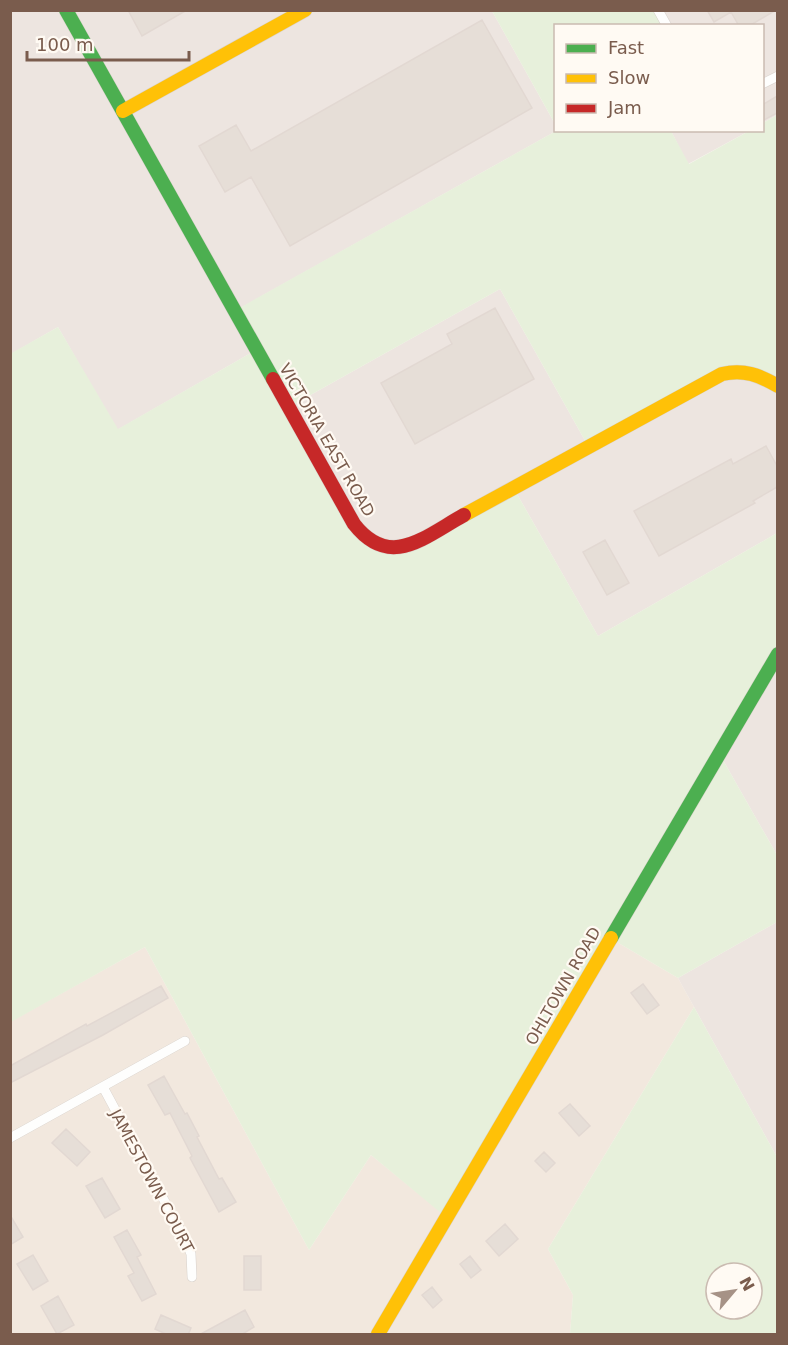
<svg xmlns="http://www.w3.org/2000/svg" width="788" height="1345" font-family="'DejaVu Sans',sans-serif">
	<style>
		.residential { fill: #f2e8de }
		.industrial { fill: #ede5e0 }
		.green { fill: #e7f0db; fill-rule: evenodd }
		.building { fill: #e6ded7; stroke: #e2d8d2; stroke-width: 1.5 }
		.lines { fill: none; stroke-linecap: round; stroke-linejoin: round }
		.street-casing { stroke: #d7d1cb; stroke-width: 10 }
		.fast-casing { stroke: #d9d2cb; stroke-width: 15 }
		.slow-casing { stroke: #d9d2cb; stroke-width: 15 }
		.jam-casing { stroke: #d9d2cb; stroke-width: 15 }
		.street { stroke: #fefefd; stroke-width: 9 }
		.fast { stroke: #4caf50; stroke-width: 14 }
		.slow { stroke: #ffc107; stroke-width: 14 }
		.jam { stroke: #c62828; stroke-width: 14 }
		.labels { text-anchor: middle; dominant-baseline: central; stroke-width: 4.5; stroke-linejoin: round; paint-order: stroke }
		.street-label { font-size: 16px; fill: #7a5c4d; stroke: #fffaf3 }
	</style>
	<rect width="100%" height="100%" fill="#f9f5f0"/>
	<!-- residential -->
	<path class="residential" d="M610,938L678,978L694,1007L548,1249L573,1295L570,1334H11L10,1022L145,947L309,1250L371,1155L447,1217Z"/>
	<!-- industrial -->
	<path class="industrial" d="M11,11H492L555,124L556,131L235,311L256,350L117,430L58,327L11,354Z
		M658,11H777V115L763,123L762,26L667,25Z
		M671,131H749L688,164Z
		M500,289L588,446L722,374L777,386V533L598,636L513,487L413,543L369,541L289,407Z
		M777,654V855L719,753Z
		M777,922V1157L678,978Z"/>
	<!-- green -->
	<path class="green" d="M492,11H658L667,25L556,26L555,124Z
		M777,115V386L733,371L588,446L500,289L289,407L363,535L397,548L513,487L598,636L777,533V654L719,753L777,855V922L678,978L610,938L447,1218L371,1155L309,1250L145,947L11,1022L10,354L58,327L118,429L256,350L234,311L556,131H671L689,164L749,131L762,130L763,123Z
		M694,1007L777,1157V1334H570L573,1295L548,1249ZM716,1273H752V1309H716Z"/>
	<!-- building -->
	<path class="building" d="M128,10H187L142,36Z
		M707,10H776L749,26H739L731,12L714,22Z
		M482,20L532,108L290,246L251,177L225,192L199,146L236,125L251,151Z
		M777,96V113L762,121V105Z
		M495,308L534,379L415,444L381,383L452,344L447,334Z
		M766,446L777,466V487L753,501L755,503L659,556L634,511L731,459L733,464Z
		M605,540L629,583L607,595L583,552Z
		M643,984L659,1005L647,1014L631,993Z
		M161,986L168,998L103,1035L10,1083V1066L86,1024L87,1026Z
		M164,1076L185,1114L187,1113L199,1136L197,1137L219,1179L222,1178L236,1202L219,1212L190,1158L192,1156L170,1113L165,1115L148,1085Z
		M570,1104L590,1126L579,1136L559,1113Z
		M66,1129L90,1152L77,1166L52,1143Z
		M544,1152L555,1163L546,1172L535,1161Z
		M102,1178L120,1209L105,1218L86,1186Z
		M10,1215L23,1237L10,1245Z
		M505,1224L518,1239L499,1256L486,1241Z
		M127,1230L141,1255L137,1257L156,1294L142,1301L128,1276L134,1273L114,1237Z
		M33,1255L48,1281L33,1290L17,1264Z
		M244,1256H261V1290H244Z
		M470,1256L481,1270L471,1278L460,1264Z
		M432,1287L442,1300L433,1308L422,1295Z
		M58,1296L74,1325L57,1334L41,1306Z
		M245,1310L254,1327L241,1335H199Z
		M161,1315L191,1328L188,1335H168L155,1329Z"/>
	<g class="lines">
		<!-- street casing -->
		<g class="street-casing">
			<path id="street" d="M658,10L667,26
				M762,84L778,76
				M103,1087L185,1239L191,1254L192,1277
				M10,1138L185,1041"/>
		</g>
		<!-- fast casing -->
		<g class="fast-casing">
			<path id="fast" d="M66,10L273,379
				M611,938L778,654"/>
		</g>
		<!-- slow casing -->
		<g class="slow-casing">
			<path id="slow" d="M123,111L305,10
				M464,515L722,374C744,369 759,375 778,386
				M378,1334L611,938"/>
		</g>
		<!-- jam casing -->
		<g class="jam-casing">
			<path id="jam" d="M273,379L354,524C390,570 424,537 464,515"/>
		</g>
		<!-- street -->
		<use href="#street" class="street"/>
		<!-- fast -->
		<use href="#fast" class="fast"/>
		<!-- slow -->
		<use href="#slow" class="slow"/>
		<!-- jam -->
		<use href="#jam" class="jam"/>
	</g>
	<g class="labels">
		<!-- street labels -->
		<g class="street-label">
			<text transform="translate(327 440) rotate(60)">VICTORIA EAST ROAD</text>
			<text transform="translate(563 986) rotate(-60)">OHLTOWN ROAD</text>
			<text transform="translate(152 1181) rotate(62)">JAMESTOWN COURT</text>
		</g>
	</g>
	<!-- border -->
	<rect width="788" height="1345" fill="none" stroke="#7a5c4d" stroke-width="24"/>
	<!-- legend -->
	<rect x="554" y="24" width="210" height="108" fill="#fffaf3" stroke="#cabbb1" stroke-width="1.5"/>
	<rect x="566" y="44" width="30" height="9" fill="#4caf50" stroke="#cabbb1" stroke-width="1.5"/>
	<text x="608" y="54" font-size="18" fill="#7a5c4d">Fast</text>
	<rect x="566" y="74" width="30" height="9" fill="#ffc107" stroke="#cabbb1" stroke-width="1.5"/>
	<text x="608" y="84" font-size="18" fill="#7a5c4d">Slow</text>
	<rect x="566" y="104" width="30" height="9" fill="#c62828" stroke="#cabbb1" stroke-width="1.5"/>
	<text x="608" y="114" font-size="18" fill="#7a5c4d">Jam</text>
	<!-- north arrow -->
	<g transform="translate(734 1291) rotate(61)"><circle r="28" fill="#fffaf3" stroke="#cabbb1" stroke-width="1.5"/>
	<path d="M0-4.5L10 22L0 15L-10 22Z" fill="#a69286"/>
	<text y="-9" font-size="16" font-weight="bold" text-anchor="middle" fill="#7a5c4d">N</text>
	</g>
	<!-- scale -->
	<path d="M27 51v9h162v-9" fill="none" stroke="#7a5c4d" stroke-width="3"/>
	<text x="36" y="51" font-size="18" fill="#7a5c4d" stroke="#fffaf3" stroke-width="4.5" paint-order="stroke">100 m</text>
</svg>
